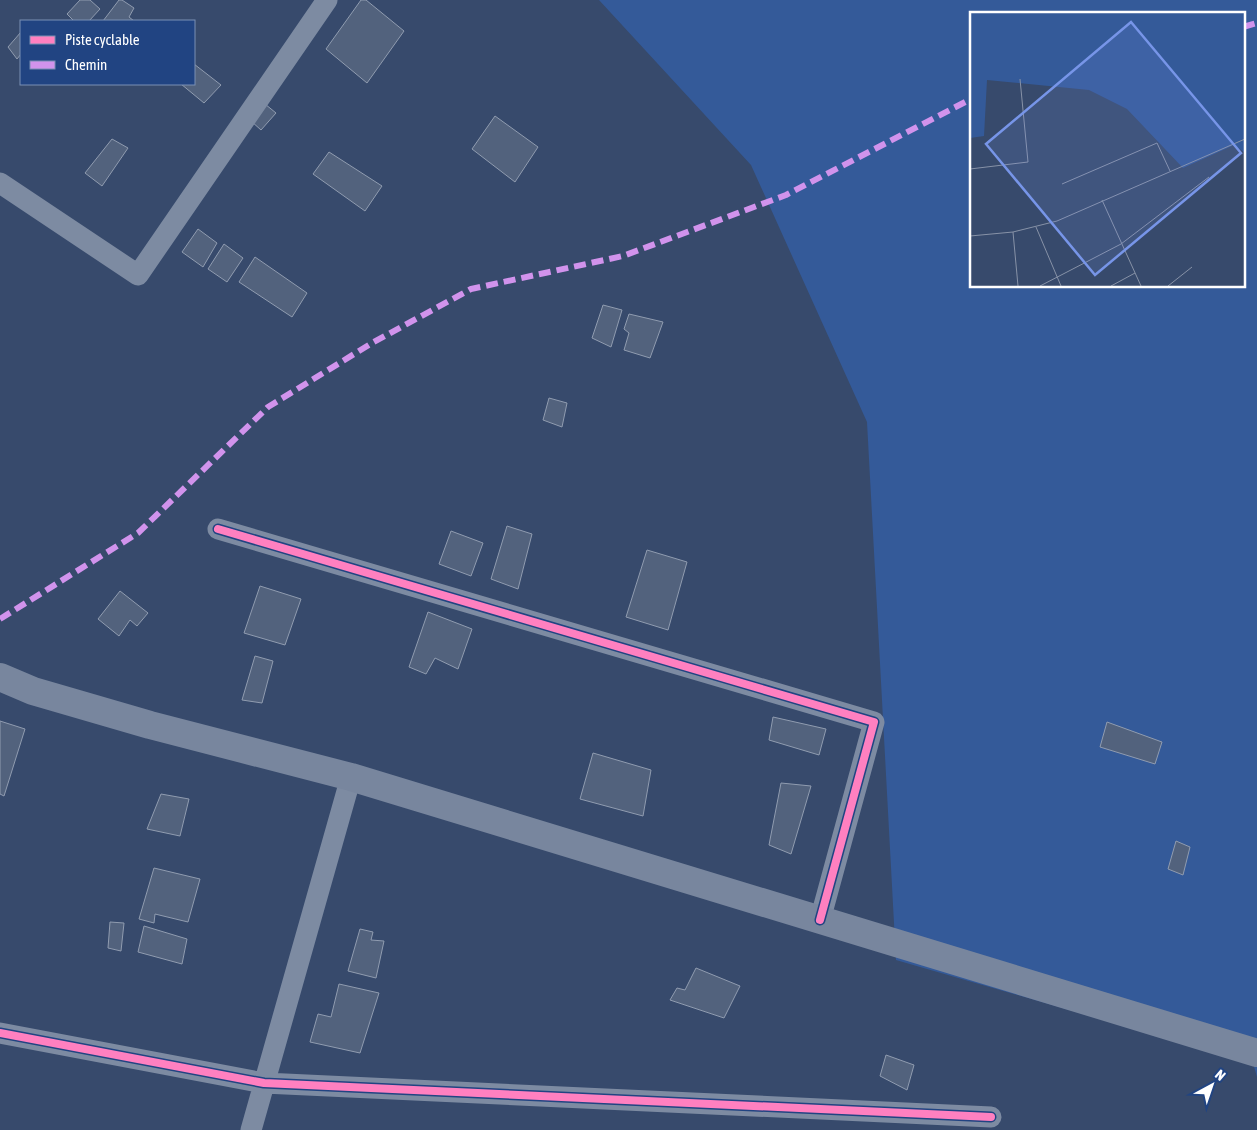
<svg xmlns="http://www.w3.org/2000/svg" width="1257" height="1130" font-family="'Asap Condensed',sans-serif">
	<style>
		.green { fill: #345a99; fill-rule: evenodd }
		.building { fill: #52627d; stroke: #909cb0 }
		.lines { fill: none; stroke-linecap: round; stroke-linejoin: round }
		.street { stroke: #7d8ba2; stroke-width: 21 }
		.secondary { stroke: #78869e; stroke-width: 28 }
		.quiet { stroke: #d193ec; stroke-width: 6; stroke-dasharray: 12 6; stroke-linecap: butt }
		.cycleway-casing { stroke: #214482; stroke-width: 11 }
		.cycleway { stroke: #ff80c0; stroke-width: 8 }
		.inset-road { fill: none; stroke: #8792a7; stroke-width: 1 }
		.view { fill: #7795e8; fill-opacity: 0.15; stroke: #7795e8; stroke-width: 2.5 }
		.inset-edge { fill: none; stroke: #fff; stroke-width: 2.5 }
	</style>
	<rect width="100%" height="100%" fill="#374a6c"/>
	<!-- green -->
	<path class="green" d="M599,0H1257V1077L1253,1063L896,960L867,422L751,165ZM971,14H1243V286H971Z"/>
	<!-- building -->
	<path class="building" d="M80,0H90L100,9L89,21H74L67,14Z
		M119,0H122L134,8L129,17L134,21H103Z
		M361,0H366L404,31L367,83L326,49Z
		M21,32V54L17,59L8,47Z
		M194,64L221,85L204,103L181,84H194Z
		M265,104L276,113L261,130L251,121Z
		M495,116L538,147L515,182L472,149Z
		M112,139L128,148L102,186L85,173Z
		M329,152L382,186L365,211L313,174Z
		M198,229L217,243L203,267L182,252Z
		M224,244L243,258L227,282L208,269Z
		M255,257L307,293L292,317L239,282Z
		M603,305L622,310L611,347L592,338Z
		M629,314L663,322L650,358L624,350L629,333L624,329Z
		M549,398L567,403L562,427L543,420Z
		M507,526L532,534L518,589L491,579Z
		M451,531L483,543L471,576L439,564Z
		M647,550L687,562L668,630L626,617Z
		M260,586L301,599L285,645L244,633Z
		M120,591L148,613L137,626L130,620L119,636L98,619Z
		M428,612L472,629L458,669L435,658L426,674L409,667Z
		M255,656L273,661L262,703L242,700Z
		M773,717L826,729L819,755L769,740Z
		M0,721L25,729L4,796L0,794Z
		M1107,722L1162,742L1155,764L1100,747Z
		M593,753L651,770L643,816L580,799Z
		M781,783L811,786L791,854L769,845Z
		M161,794L189,799L180,836L147,829Z
		M1176,841L1190,847L1183,875L1168,869Z
		M154,868L200,879L188,922L155,914L154,923L139,919Z
		M110,922L124,923L121,951L108,948Z
		M144,926L187,939L182,964L138,952Z
		M360,929L373,932L371,940L384,941L376,978L348,971Z
		M696,968L740,986L724,1018L670,1000L677,988L685,990Z
		M339,984L379,993L360,1053L310,1042L318,1014L331,1017Z
		M886,1055L914,1065L907,1090L880,1076Z"/>
	<g class="lines">
		<!-- street -->
		<path class="street" d="M0,183L138,275L327,0
			M218,529L874,722L820,920
			M0,1033L264,1083L991,1117
			M251,1130L351,777"/>
		<!-- secondary -->
		<path class="secondary" d="M0,677L33,691L150,725L351,777L1257,1053"/>
		<!-- quiet -->
		<path class="quiet" d="M1243,27L1257,23
			M0,619L138,533L268,407L372,343L471,289L623,256L786,195L971,99"/>
		<!-- cycleway casing -->
		<g class="cycleway-casing">
			<path id="cycleway" d="M218,529L874,722L820,920
				M0,1033L264,1083L991,1117"/>
		</g>
		<!-- cycleway -->
		<use href="#cycleway" class="cycleway"/>
	</g>
	<!-- overview -->
	<g transform="translate(970 12)">
		<rect width="275" height="275" fill="#374a6c"/>
		<path d="M0,1H275V141L264,133L213,156L157,97L119,78L17,68L14,124L0,126Z" fill="#345a99"/>
		<path class="inset-road" d="M0,157L58,150L50,67M92,172L187,131L200,159M132,188L171,274M66,215L91,274M43,220L48,274M0,224L43,220L87,209L275,127M70,274L151,232L239,165M141,274L165,261M198,274L222,255"/>
		<path class="view" d="M161,10L271,141L125,263L16,132Z"/>
		<rect width="275" height="275" class="inset-edge"/>
	</g>
	<!-- legend -->
	<rect x="20" y="20" width="175" height="65" fill="#214482" stroke="#7a8fb4"/>
	<rect x="30" y="36" width="25" height="8" fill="#ff80c0" stroke="#7a8fb4"/>
	<text x="65" y="45" font-size="15" fill="#ffffff">Piste cyclable</text>
	<rect x="30" y="61" width="25" height="8" fill="#d193ec" stroke="#7a8fb4"/>
	<text x="65" y="70" font-size="15" fill="#ffffff">Chemin</text>
	<!-- north arrow -->
	<g transform="translate(1212 1085) rotate(40)" stroke="#214482" stroke-width="4" paint-order="stroke">
	<path d="M0-4L9 19L0 12L-9 19Z" fill="#ffffff"/>
	<text y="-8" font-size="14" font-weight="bold" text-anchor="middle" fill="#ffffff">N</text>
	</g>
</svg>
